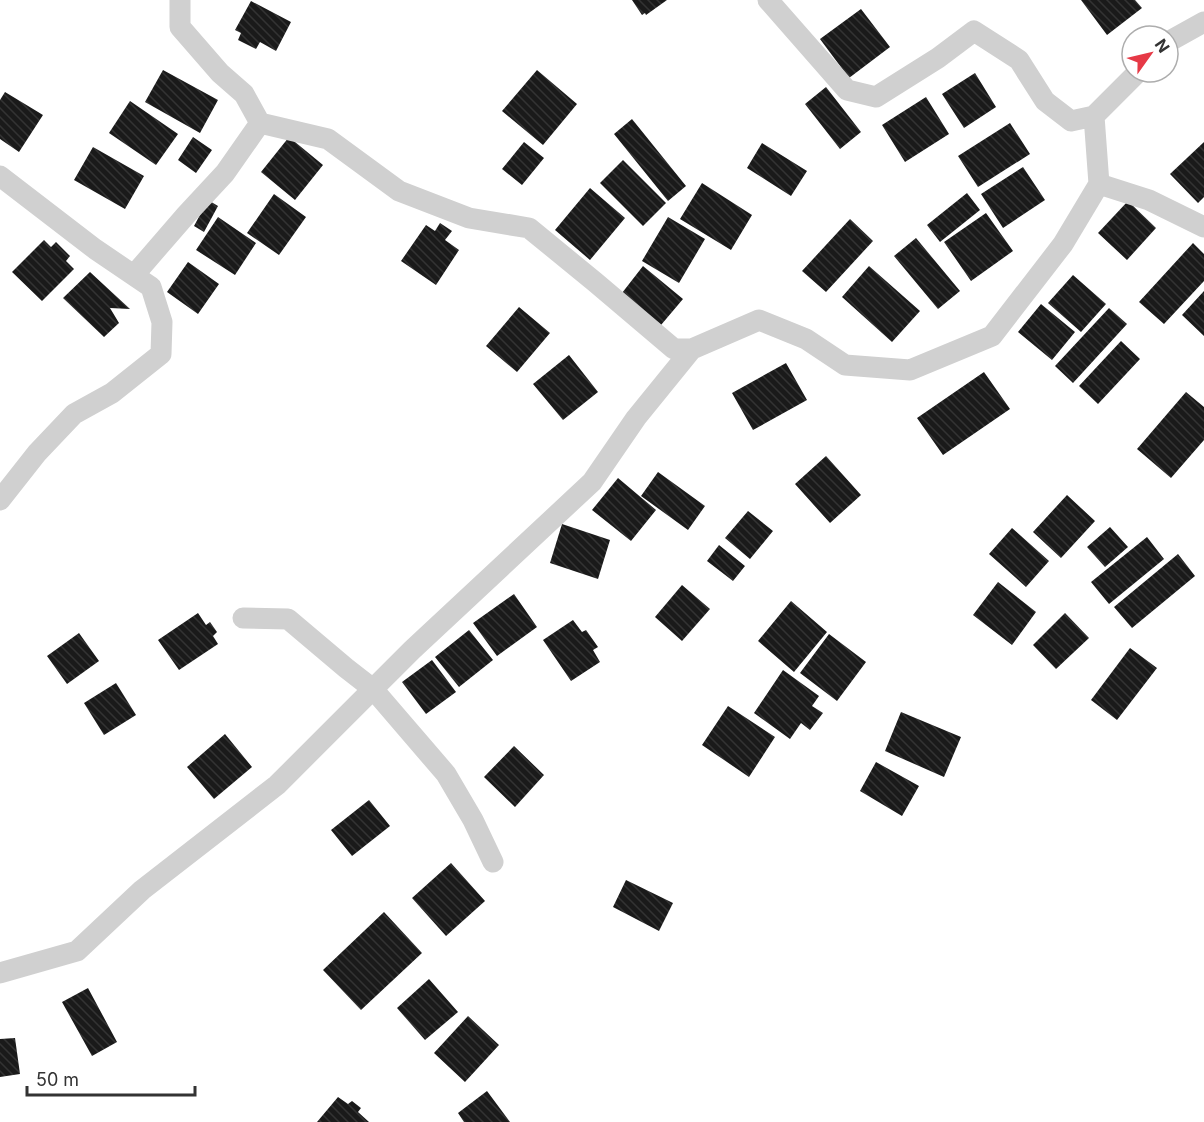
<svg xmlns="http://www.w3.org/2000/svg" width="1204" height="1122" font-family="Inter,sans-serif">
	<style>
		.building { fill: url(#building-back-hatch) }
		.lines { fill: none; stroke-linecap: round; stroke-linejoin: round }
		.street { stroke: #d0d0d0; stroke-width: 21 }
	</style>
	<defs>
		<pattern id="building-back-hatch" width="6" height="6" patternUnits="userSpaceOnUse" patternTransform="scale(1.5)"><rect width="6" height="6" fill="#1a1a1a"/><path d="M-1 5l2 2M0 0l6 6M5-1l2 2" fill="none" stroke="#333"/></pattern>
	</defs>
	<rect width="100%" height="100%" fill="#fff"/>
	<!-- building -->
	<path class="building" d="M632,0H667L646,15L645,13L642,15Z
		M1081,0H1135L1142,8L1107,35Z
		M251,1L291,22L276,51L260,42L256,49L238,40L241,33L235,30Z
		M861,9L890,47L849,78L820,39Z
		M163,70L218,100L200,133L145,102Z
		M537,70L577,104L543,145L502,111Z
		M975,73L996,107L964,128L942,94Z
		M826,87L861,132L840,149L805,104Z
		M5,92L43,115L19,152L0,139V100Z
		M926,97L949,134L905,162L882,125Z
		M130,101L178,134L156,165L109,133Z
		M632,119L686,186L668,201L614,134Z
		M1010,123L1030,154L978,187L958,156Z
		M193,137L212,150L196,173L178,160Z
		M289,137L323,165L295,200L261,172Z
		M524,142L544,158L522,185L502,169Z
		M1204,142V197L1198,203L1170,174Z
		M762,143L807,171L791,196L747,168Z
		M93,147L144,176L125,209L74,180Z
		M623,160L666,203L643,226L600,183Z
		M1023,167L1045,200L1003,228L981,194Z
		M702,183L752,215L731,250L680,219Z
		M590,188L625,218L590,260L555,230Z
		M967,193L980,210L940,242L927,225Z
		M274,194L306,217L279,255L247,233Z
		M208,200L218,206L204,232L194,226Z
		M1128,201L1156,228L1127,260L1098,233Z
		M986,213L1013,251L971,281L944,242Z
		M218,217L256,243L235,275L196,250Z
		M668,217L705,239L679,283L642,261Z
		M850,219L873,241L826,292L802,271Z
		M440,223L452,231L445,240L459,250L436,285L401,261L426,225L435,231Z
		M916,238L960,291L938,309L894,256Z
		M44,240L51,247L56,242L70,256L66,261L74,269L42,301L12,272Z
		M1193,243L1204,254V281L1164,324L1139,302Z
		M188,262L219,284L198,314L167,292Z
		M643,266L683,299L661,325L622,293Z
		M869,266L920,311L892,342L842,297Z
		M90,272L130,309L110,308L119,323L104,337L63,298Z
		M1073,275L1106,304L1081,332L1048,303Z
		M1204,291V336L1182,315Z
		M1041,304L1075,332L1052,360L1018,332Z
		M519,307L550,333L517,372L486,346Z
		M1109,308L1127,324L1073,383L1055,366Z
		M1121,341L1140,359L1098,404L1079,386Z
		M569,355L598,392L563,420L533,384Z
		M786,363L807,400L753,430L732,393Z
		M984,372L1010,409L943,455L917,418Z
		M1186,392L1204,407V440L1171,478L1137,449Z
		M826,456L861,495L830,523L795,484Z
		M658,472L705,506L688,530L641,496Z
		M618,478L656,510L631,541L592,510Z
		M1067,495L1095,521L1061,558L1033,532Z
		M748,511L773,531L750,559L725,538Z
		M562,524L610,540L598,579L550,563Z
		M1110,527L1128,547L1105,567L1087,547Z
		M1012,528L1049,561L1026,587L989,554Z
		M1147,537L1164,559L1109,604L1091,582Z
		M719,545L745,566L733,581L707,561Z
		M1178,554L1195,576L1132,628L1114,607Z
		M998,582L1036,612L1012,645L973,615Z
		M682,585L710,609L682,641L655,617Z
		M514,594L537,627L497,656L473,623Z
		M791,601L827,632L794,672L758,641Z
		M198,613L206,625L210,622L217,632L213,636L218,644L179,670L158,640Z
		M1065,613L1089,638L1056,669L1033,645Z
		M573,620L582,632L586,630L598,647L593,650L600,662L571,681L543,640Z
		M469,630L493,660L459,687L435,657Z
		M79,633L99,661L67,684L47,656Z
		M829,634L866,662L837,701L800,673Z
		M1130,648L1157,668L1117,720L1091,700Z
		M432,660L456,692L426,714L402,682Z
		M783,670L819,696L812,706L823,713L810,730L801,723L790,739L754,713Z
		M116,683L136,715L104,735L84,703Z
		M728,706L775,737L749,777L702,745Z
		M901,712L961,737L944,777L885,751Z
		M225,734L252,767L214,799L187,767Z
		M514,746L544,775L515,807L484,777Z
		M876,762L919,786L902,816L860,791Z
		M369,800L390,826L352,856L331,830Z
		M451,863L485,901L446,936L412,898Z
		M626,880L673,903L659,931L613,907Z
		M384,912L422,953L361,1010L323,970Z
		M429,979L458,1012L425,1040L397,1008Z
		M88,988L117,1042L92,1056L62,1002Z
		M468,1016L499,1045L465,1082L434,1053Z
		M15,1038L20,1074L0,1077V1039Z
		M487,1091L510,1122H464L458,1113Z
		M338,1097L348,1104L352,1101L361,1108L358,1112L369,1122H317Z"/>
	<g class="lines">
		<!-- street -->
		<path class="street" d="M768,0L847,90L876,97L938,58L974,31L1019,60L1045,101L1071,121L1094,116
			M1168,42L1204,22
			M0,176L95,249L151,287L162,322L161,354L112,393L74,414L37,453L0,500
			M1099,184L1149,200L1204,227
			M134,275L186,215L225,173L260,123L244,94L220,73L180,27V0
			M692,349L759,320L806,339L845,365L910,370L992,336L1063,244L1099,184L1094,116L1138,72
			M243,618L288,619L346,668L373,689L446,774L473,820L493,862
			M0,973L77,951L142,890L277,785L412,650L592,482L636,418L692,349H674L595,282L529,228L469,218L399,191L328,139L260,123"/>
	</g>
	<!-- north arrow -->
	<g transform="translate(1150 54) rotate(56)"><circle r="28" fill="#ffffff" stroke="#adadad" stroke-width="1.5"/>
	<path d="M0-4.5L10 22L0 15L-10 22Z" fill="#e63946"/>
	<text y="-9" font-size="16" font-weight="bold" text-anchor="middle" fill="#333333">N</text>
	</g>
	<!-- scale -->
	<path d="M27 1086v9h168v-9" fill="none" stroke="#333333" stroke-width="3"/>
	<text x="36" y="1086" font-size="18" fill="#333333" stroke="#ffffff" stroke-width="4.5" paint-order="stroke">50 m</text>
</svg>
